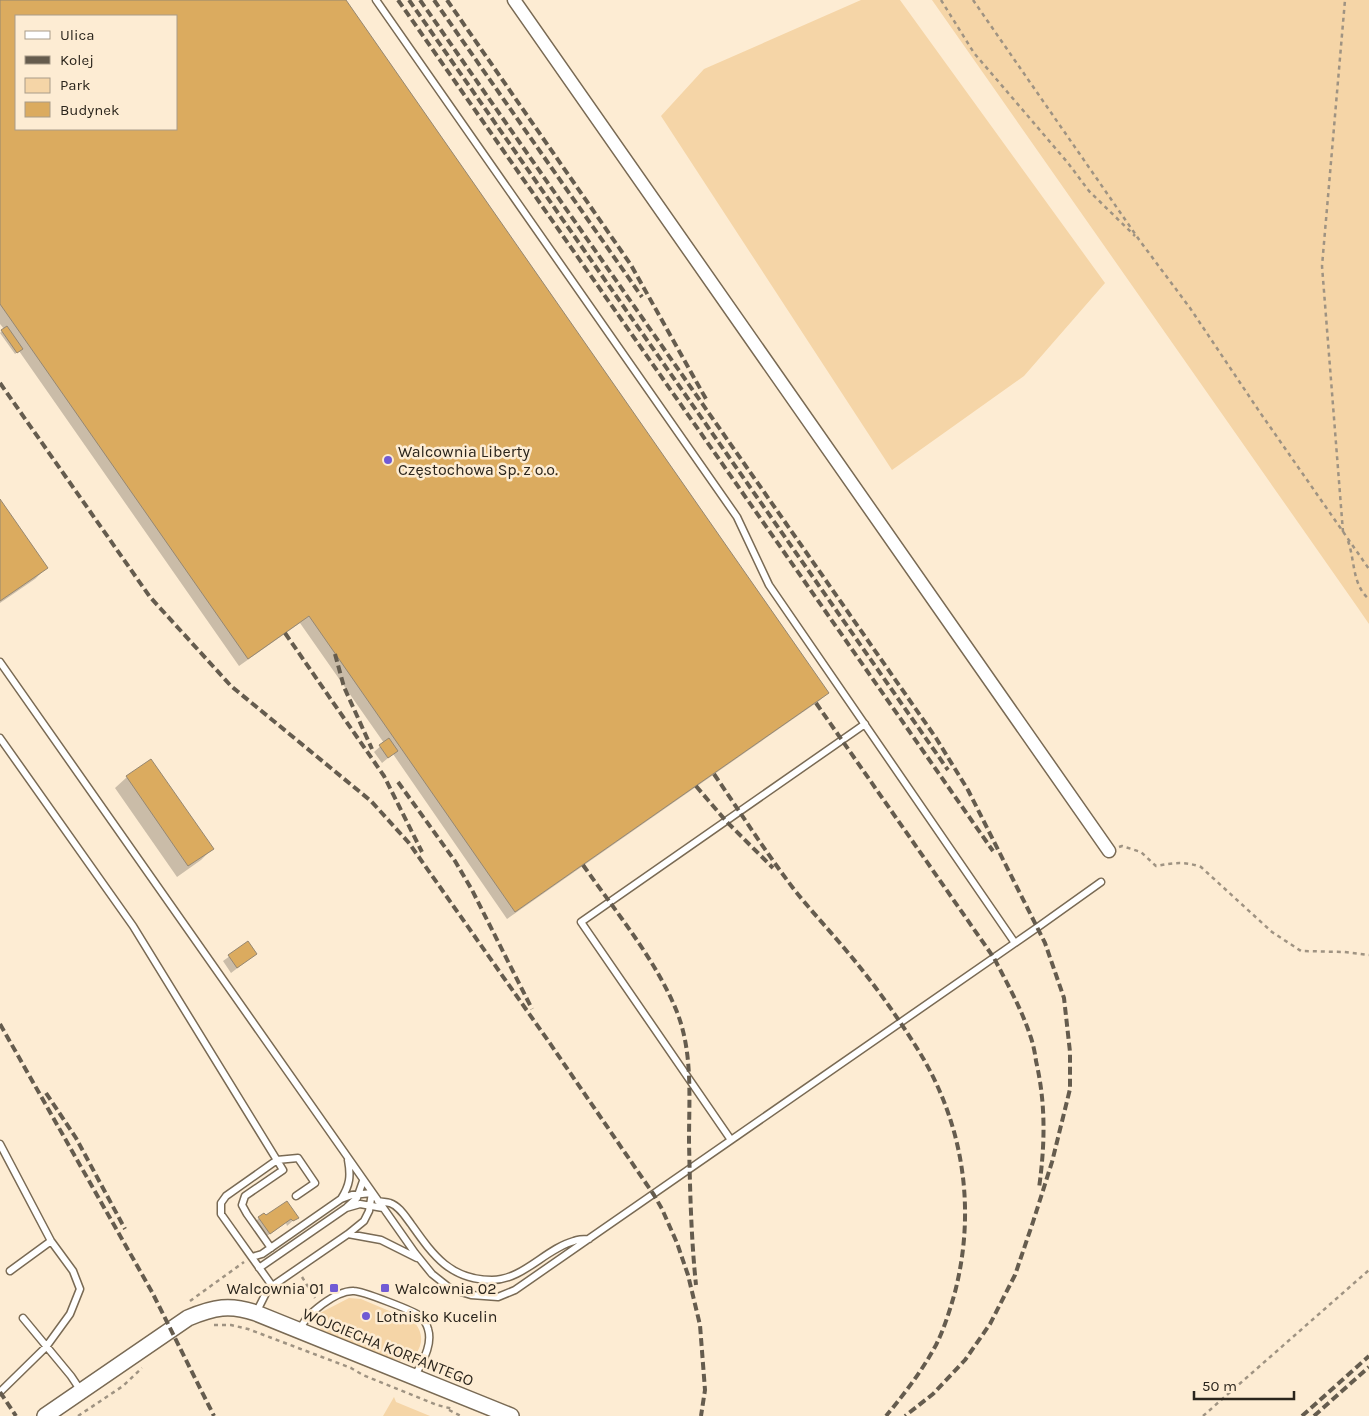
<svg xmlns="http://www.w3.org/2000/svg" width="1369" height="1416" font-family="Karla,sans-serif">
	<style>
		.green { fill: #f5d5a7 }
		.shadow { fill: #0003; fill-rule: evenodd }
		.building { fill: #dbab5f; stroke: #968771; fill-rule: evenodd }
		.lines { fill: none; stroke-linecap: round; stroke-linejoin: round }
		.service-casing { stroke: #796a54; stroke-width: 9 }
		.minor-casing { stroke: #796a54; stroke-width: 15 }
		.tertiary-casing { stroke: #796a54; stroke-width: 18 }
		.path { stroke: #9f9382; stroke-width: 2.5; stroke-dasharray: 4 4; stroke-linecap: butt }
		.service { stroke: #fff; stroke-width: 6 }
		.minor { stroke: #fff; stroke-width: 12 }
		.tertiary { stroke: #fff; stroke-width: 15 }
		.rail { stroke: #655c4e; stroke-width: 4; stroke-dasharray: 8 4; stroke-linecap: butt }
		.poi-dot { fill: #705ad4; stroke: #fdecd3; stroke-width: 2 }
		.labels { text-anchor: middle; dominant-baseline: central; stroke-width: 5; stroke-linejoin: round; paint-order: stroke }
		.poi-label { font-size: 16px; fill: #2b251c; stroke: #fdecd3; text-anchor: start }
		.street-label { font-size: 16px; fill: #2b251c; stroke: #fdecd3 }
	</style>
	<rect width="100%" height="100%" fill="#fdecd3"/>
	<!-- green -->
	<path class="green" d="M861,0H900L1105,283L1024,376L892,470L661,116L704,69Z
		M932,0H1369V624L1358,608Z
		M349,1298L361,1299L413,1321C420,1328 423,1337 420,1346C417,1354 413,1359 404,1361C392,1362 333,1337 321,1330L317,1321L320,1313Z
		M394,1397L396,1402L430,1416H383Z"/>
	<!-- shadow -->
	<path class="shadow" d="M0,0H345L828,693L819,701L507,919L393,754L382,763L374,752L384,743L300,623L239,666L19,351L15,354L0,333L4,329L0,324ZM16,16H176V129H16Z
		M0,501L46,568L35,579L0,603Z
		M150,760L212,849L201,860L177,877L115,788L127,777Z
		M248,943L256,954L231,973L223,961Z
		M265,1217H297L287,1226L286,1223L264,1238L254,1223L259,1218Z"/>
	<!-- building -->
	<path class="building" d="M0,0H346L829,693L515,912L309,616L248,659L0,304ZM16,16H176V129H16Z
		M7,326L23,349L17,353L1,330Z
		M0,499L48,568L0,601Z
		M389,738L398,751L388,758L379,745Z
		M151,759L214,849L188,866L126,776Z
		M248,941L257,954L237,968L228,955Z
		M287,1201L299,1218L293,1221L291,1219L270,1234L258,1217L264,1213L266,1215Z"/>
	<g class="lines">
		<!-- service casing -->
		<g class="service-casing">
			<path id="service" d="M376,0L737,517L769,585L1015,943
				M0,662L415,1253L432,1274L451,1289L471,1295L498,1297L515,1290L1038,927L1101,882
				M0,738L133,926L283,1170L245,1196L242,1205L247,1214L271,1248
				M731,1140L581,922L865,724
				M0,1144L51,1241L73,1271L80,1289L70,1314L46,1347L0,1392
				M378,1201C382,1202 386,1202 390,1203C399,1206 405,1216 411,1224C433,1255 450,1280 492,1280C523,1280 545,1249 574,1241C579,1239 584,1239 589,1239
				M347,1207L357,1198L363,1181
				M348,1234L381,1240L417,1258
				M252,1257L262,1254L341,1199C350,1185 351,1176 348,1160
				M259,1268L346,1208L360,1204L383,1208
				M10,1271L51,1241
				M273,1287L221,1214V1203L226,1196L277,1160L298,1158L315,1183L296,1196
				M256,1313L268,1289L348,1234L364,1221L369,1211L372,1193L352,1195L341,1199
				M23,1318L71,1376L81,1391
				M300,1330C305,1314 337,1290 354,1291C362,1291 414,1311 420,1316C423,1318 427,1325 428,1329C433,1345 422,1362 415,1376"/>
		</g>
		<!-- minor casing -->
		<g class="minor-casing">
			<path id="minor" d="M514,0L1109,851"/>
		</g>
		<!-- tertiary casing -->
		<g class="tertiary-casing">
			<path id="tertiary" d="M45,1416L188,1318C214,1307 230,1304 256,1313L511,1416"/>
		</g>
		<!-- path -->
		<path class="path" d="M941,0L974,53L1068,163L1089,191L1135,236
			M973,0L1140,241L1190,308L1259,411L1369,569
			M1343,532L1322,266L1345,0
			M1348,541C1355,560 1352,585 1369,599
			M1119,847L1122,846L1141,852L1156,866C1172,863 1185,861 1201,867L1272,932L1301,951L1344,952L1369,955
			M302,1277L315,1298
			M190,1301L244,1262
			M214,1325H231L248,1329L351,1368L363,1375L437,1405L453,1409
			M458,1379H463L470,1384
			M449,1410L461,1416
			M78,1416L123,1386L142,1368
			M1203,1416L1369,1270"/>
		<!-- service -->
		<use href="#service" class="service"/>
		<!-- minor -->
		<use href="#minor" class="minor"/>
		<!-- tertiary -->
		<use href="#tertiary" class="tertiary"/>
		<!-- rail -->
		<path class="rail" d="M398,0L993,851
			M409,0L948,770
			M420,0L936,738L968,790L1045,943L1064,998L1070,1052V1089L1052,1162L1033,1222L1015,1275L990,1324L965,1360L933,1394L905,1416
			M434,0L642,297
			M447,0L631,265L706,399
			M0,383L150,597L231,686L371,801L409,843L549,1042L654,1195L662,1209L677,1243L688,1275L700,1325L705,1390L701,1416
			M285,633L384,776L422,852
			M335,654L344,687L372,749
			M816,703L994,958C1007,983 1021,1008 1030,1035C1033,1043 1035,1053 1036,1061C1046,1104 1045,1145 1039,1188
			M714,774C740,812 765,851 793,888C811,911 831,932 850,955C875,985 899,1019 920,1053C964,1126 976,1210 955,1292C950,1310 944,1329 936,1345C922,1371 905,1393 886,1416
			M398,782L455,861L472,890L532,1009
			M696,786L726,821L773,868
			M583,865C616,912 656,960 677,1012C693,1053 689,1098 689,1141C690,1189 691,1237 696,1285
			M0,1024L152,1292L214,1416
			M46,1093L76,1138L125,1229
			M0,1392L16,1416
			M1302,1416L1369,1356
			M1314,1416L1369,1367"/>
	</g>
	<!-- markers -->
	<g class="poi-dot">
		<circle cx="388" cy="460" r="5"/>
		<rect x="329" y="1283" width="10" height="10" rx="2.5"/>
		<rect x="380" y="1283" width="10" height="10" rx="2.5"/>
		<circle cx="366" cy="1316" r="5"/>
	</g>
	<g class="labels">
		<!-- poi labels -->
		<g class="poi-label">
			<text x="398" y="451">Walcownia Liberty<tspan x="398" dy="18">Częstochowa Sp. z o.o.</tspan></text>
			<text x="324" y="1288" text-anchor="end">Walcownia 01</text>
			<text x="395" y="1288">Walcownia 02</text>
			<text x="376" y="1316">Lotnisko Kucelin</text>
		</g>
		<!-- street labels -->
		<g class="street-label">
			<text transform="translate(388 1347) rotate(22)">WOJCIECHA KORFANTEGO</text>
		</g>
	</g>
	<!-- legend -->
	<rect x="15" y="15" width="162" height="115" fill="#fdecd3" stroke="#a99c8a"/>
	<rect x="25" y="31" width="25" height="8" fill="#ffffff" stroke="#a99c8a"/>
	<text x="60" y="40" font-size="15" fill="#2b251c">Ulica</text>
	<rect x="25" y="56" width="25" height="8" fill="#655c4e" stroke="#a99c8a"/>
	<text x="60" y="65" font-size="15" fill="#2b251c">Kolej</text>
	<rect x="25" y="78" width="25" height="15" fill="#f5d5a7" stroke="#a99c8a"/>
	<text x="60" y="90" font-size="15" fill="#2b251c">Park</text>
	<rect x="25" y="102" width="25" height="15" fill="#dbab5f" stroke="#a99c8a"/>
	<text x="60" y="115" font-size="15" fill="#2b251c">Budynek</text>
	<!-- scale -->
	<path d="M1194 1391v8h100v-8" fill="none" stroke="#2b251c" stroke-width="2.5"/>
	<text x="1202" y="1391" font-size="15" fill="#2b251c" stroke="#fdecd3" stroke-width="4" paint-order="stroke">50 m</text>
</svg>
